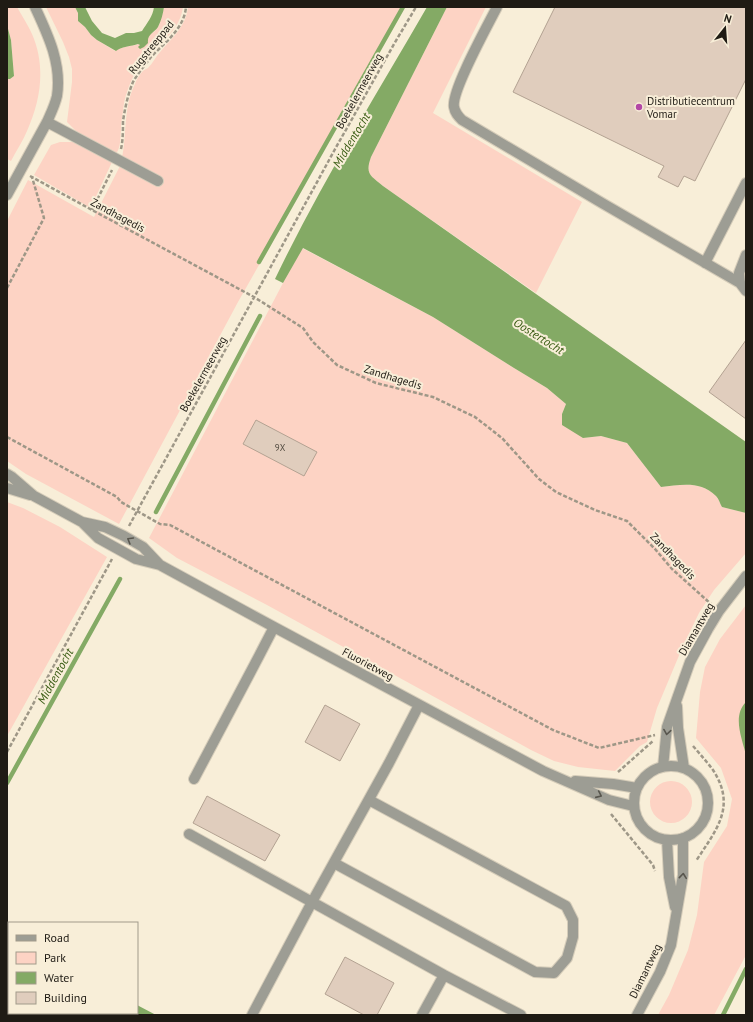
<svg xmlns="http://www.w3.org/2000/svg" width="753" height="1022" font-family="'PT Sans',sans-serif">
	<style>
		.green { fill: #fdd3c4 }
		.water { fill: #84aa65 }
		.lines { fill: none; stroke-linecap: round; stroke-linejoin: round }
		.stream { stroke: #84aa65; stroke-width: 4.5 }
		.building { fill: #e0cdbd; stroke: #b3a292 }
		.minor-casing { stroke: #d5ccb9; stroke-width: 12 }
		.path { stroke: #9e9787; stroke-width: 2.5; stroke-dasharray: 4 2; stroke-linecap: butt }
		.minor { stroke: #9d9d94; stroke-width: 10 }
		.oneway { stroke: #58564e }
		.poi-dot { fill: #b347a6; stroke: #f8eed8; stroke-width: 1.5 }
		.labels { text-anchor: middle; dominant-baseline: central; stroke-width: 4; stroke-linejoin: round; paint-order: stroke }
		.number-label { font-size: 9px; fill: #4f483e }
		.street-label { font-size: 11px; fill: #1f1b14; stroke: #f8eed8 }
		.poi-label { font-size: 11px; fill: #1f1b14; stroke: #f8eed8; text-anchor: start }
		.water-label { font-size: 12px; font-style: italic; fill: #385b12; stroke: #f8eed8 }
	</style>
	<rect width="100%" height="100%" fill="#f8eed8"/>
	<!-- green -->
	<path class="green" d="M7,7H17C22,16 28,25 32,34C46,66 41,100 27,131C23,141 16,151 11,161L7,159V79H10L14,76L11,40L7,25Z
		M46,7H75L78,13V21L85,27L91,35L97,40L115,51C120,47 132,46 139,44L140,45L147,40L149,35L155,31L159,25L164,7H183C179,37 148,49 135,73C129,85 124,98 123,111C122,117 121,124 121,130C120,139 121,146 116,154L78,133L67,122L72,82V69L69,57L63,42Z
		M188,7H405L238,302L119,524L26,474L7,461V221L28,180L94,217L120,166C128,140 122,109 135,84C136,80 140,74 143,71C144,70 146,69 148,68C153,63 156,56 161,51C173,37 186,26 188,7Z
		M447,7H486L433,113L582,202L536,293L383,186C370,175 365,174 371,157Z
		M60,142H74L112,162L92,205L89,207L34,175L51,145Z
		M302,248L433,317L514,368L547,388L566,404L562,414L583,438L601,436L627,443L661,487C680,485 700,480 716,496C719,499 720,504 722,507L746,513V553L714,590L699,613L683,646L657,708L647,742L640,746L615,771L578,767L554,761L531,750L267,605L177,558L149,538L283,283Z
		M7,502L23,508L60,527L107,557L7,736Z
		M746,605V702L744,705L740,714L739,721L746,755V955L714,1015H658L669,995L688,950L697,915L704,862L727,826L732,799L721,768L696,738L700,692L705,667L720,639Z
		M650 802a21 21 0 1 1 42 0a21 21 0 1 1-42 0Z"/>
	<!-- water -->
	<path class="water" d="M75,7H85L92,21L102,33L115,38L126,33H134L142,31C147,23 153,16 154,7H164C163,14 161,21 158,27C154,33 147,34 148,43L144,47L140,49L138,47L140,45L138,44C132,46 120,47 116,51L97,40L91,35L85,27L78,21V13Z
		M427,7H447L371,157C365,174 370,175 383,186L746,442V513L722,507C720,504 719,499 716,496C700,480 680,485 661,487L627,443L601,436L583,438L562,425V414L566,404L547,388L514,368L433,317L303,248L283,283L275,279C320,185 375,97 427,7Z
		M7,25L11,40L14,76L10,79H7Z
		M746,702L745,728L746,733V755C742,738 732,716 746,702Z
		M137,1005L156,1015H104L105,1013H137Z"/>
	<g class="lines">
		<!-- stream -->
		<path class="stream" d="M259,262L403,7
			M156,512L260,316
			M7,783L120,579
			M723,1015L746,969"/>
	</g>
	<!-- building -->
	<path class="building" d="M555,7H746V79L695,181L684,176L678,187L658,177L664,166L513,92Z
		M746,340V419L709,392Z
		M256,420L317,452L304,476L243,444Z
		M325,705L360,724L340,761L305,742Z
		M207,796L280,835L265,861L193,823Z
		M345,957L394,983L377,1015H364L325,994Z"/>
	<g class="lines">
		<!-- minor casing -->
		<g class="minor-casing">
			<path id="minor" d="M497,7C488,25 451,91 454,107C455,113 458,116 462,120L602,203L740,283
				M47,122L158,181
				M7,195L47,122C51,113 55,105 57,96C62,64 48,35 35,7
				M746,255L739,273L740,283L746,291
				M705,263L746,183
				M7,474L12,477L34,496L82,522L105,527L124,536L143,547L160,565
				M7,488L30,495
				M82,522L98,538L136,559L160,565L274,627L543,771L609,800L633,806
				M677,706L678,728L684,768
				M634 803a37 37 0 1 1 74 0a37 37 0 1 1-74 0Z
				M663,767L667,727L690,662L708,629L719,611L746,576
				M194,779L259,656L274,627
				M575,781L613,784L637,788
				M189,834L444,975L521,1015
				M667,840L669,877L675,907
				M334,863L535,972L554,973L567,958L573,937V920L566,906L369,800
				M252,1015L312,902L389,763L419,705
				M422,1015L444,975
				M637,1015L660,972L671,945L683,875V838"/>
		</g>
		<!-- path -->
		<path class="path" d="M121,149C123,140 123,130 123,121C125,108 128,94 133,82C138,73 145,65 151,57C165,42 184,29 186,7
			M30,176L92,210L254,297L303,328L313,342L337,365L376,383L433,397L475,417L502,438L539,479L556,492L595,510L627,521L655,549L672,569L711,604
			M92,210L112,170
			M7,288L44,218L32,177
			M7,437L117,497L121,502L160,524L170,525L553,730L599,748L655,735
			M129,526L334,151L394,44L416,7
			M693,746C700,754 707,762 713,770C737,807 716,830 696,861
			M7,752L112,559
			M618,772L653,741
			M611,814L653,865L655,871"/>
		<!-- minor -->
		<use href="#minor" class="minor"/>
	</g>
	<!-- one-way arrows -->
	<defs><path id="oneway-chevron" d="M-2-3.5L2.5 0L-2 3.5" fill="none" stroke-width="1.6" stroke-linecap="round" stroke-linejoin="round"/></defs>
	<g class="oneway">
		<use href="#oneway-chevron" transform="translate(130 540) rotate(-150)"/>
		<use href="#oneway-chevron" transform="translate(667 732) rotate(99)"/>
		<use href="#oneway-chevron" transform="translate(599 795) rotate(24)"/>
		<use href="#oneway-chevron" transform="translate(683 876) rotate(-84)"/>
	</g>
	<!-- markers -->
	<circle class="poi-dot" cx="639" cy="107" r="4"/>
	<g class="labels">
		<!-- number labels -->
		<g class="number-label">
			<text x="280" y="447">9X</text>
		</g>
		<!-- street labels -->
		<g class="street-label">
			<text transform="translate(151 47) rotate(-51)">Rugstreeppad</text>
			<text transform="translate(359 91) rotate(-61)">Boekelermeerweg</text>
			<text transform="translate(118 215) rotate(28)">Zandhagedis</text>
			<text transform="translate(203 374) rotate(-61)">Boekelermeerweg</text>
			<text transform="translate(393 377) rotate(17)">Zandhagedis</text>
			<text transform="translate(673 556) rotate(46)">Zandhagedis</text>
			<text transform="translate(696 629) rotate(-60)">Diamantweg</text>
			<text transform="translate(368 664) rotate(28)">Fluorietweg</text>
			<text transform="translate(645 971) rotate(-64)">Diamantweg</text>
		</g>
		<!-- poi labels -->
		<g class="poi-label">
			<text x="647" y="101">Distributiecentrum<tspan x="647" dy="13">Vomar</tspan></text>
		</g>
		<!-- water labels -->
		<g class="water-label">
			<text transform="translate(351 140) rotate(-59)">Middentocht</text>
			<text transform="translate(539 336) rotate(32)">Oostertocht</text>
			<text transform="translate(55 676) rotate(-61)">Middentocht</text>
		</g>
	</g>
	<!-- border -->
	<rect width="753" height="1022" fill="none" stroke="#1f1b14" stroke-width="16"/>
	<!-- legend -->
	<rect x="8" y="922" width="130" height="92" fill="#f8eed8" stroke="#a19a8a"/>
	<rect x="16" y="935" width="20" height="6" fill="#9d9d94" stroke="#a19a8a"/>
	<text x="44" y="942" font-size="12" fill="#1f1b14">Road</text>
	<rect x="16" y="952" width="20" height="12" fill="#fdd3c4" stroke="#a19a8a"/>
	<text x="44" y="962" font-size="12" fill="#1f1b14">Park</text>
	<rect x="16" y="972" width="20" height="12" fill="#84aa65" stroke="#a19a8a"/>
	<text x="44" y="982" font-size="12" fill="#1f1b14">Water</text>
	<rect x="16" y="992" width="20" height="12" fill="#e0cdbd" stroke="#a19a8a"/>
	<text x="44" y="1002" font-size="12" fill="#1f1b14">Building</text>
	<!-- north arrow -->
	<g transform="translate(725 28) rotate(17)" stroke="#f8eed8" stroke-width="3" paint-order="stroke">
	<path d="M0-3L7 15L0 10L-7 15Z" fill="#1f1b14"/>
	<text y="-6" font-size="11" font-weight="bold" text-anchor="middle" fill="#1f1b14">N</text>
	</g>
</svg>
